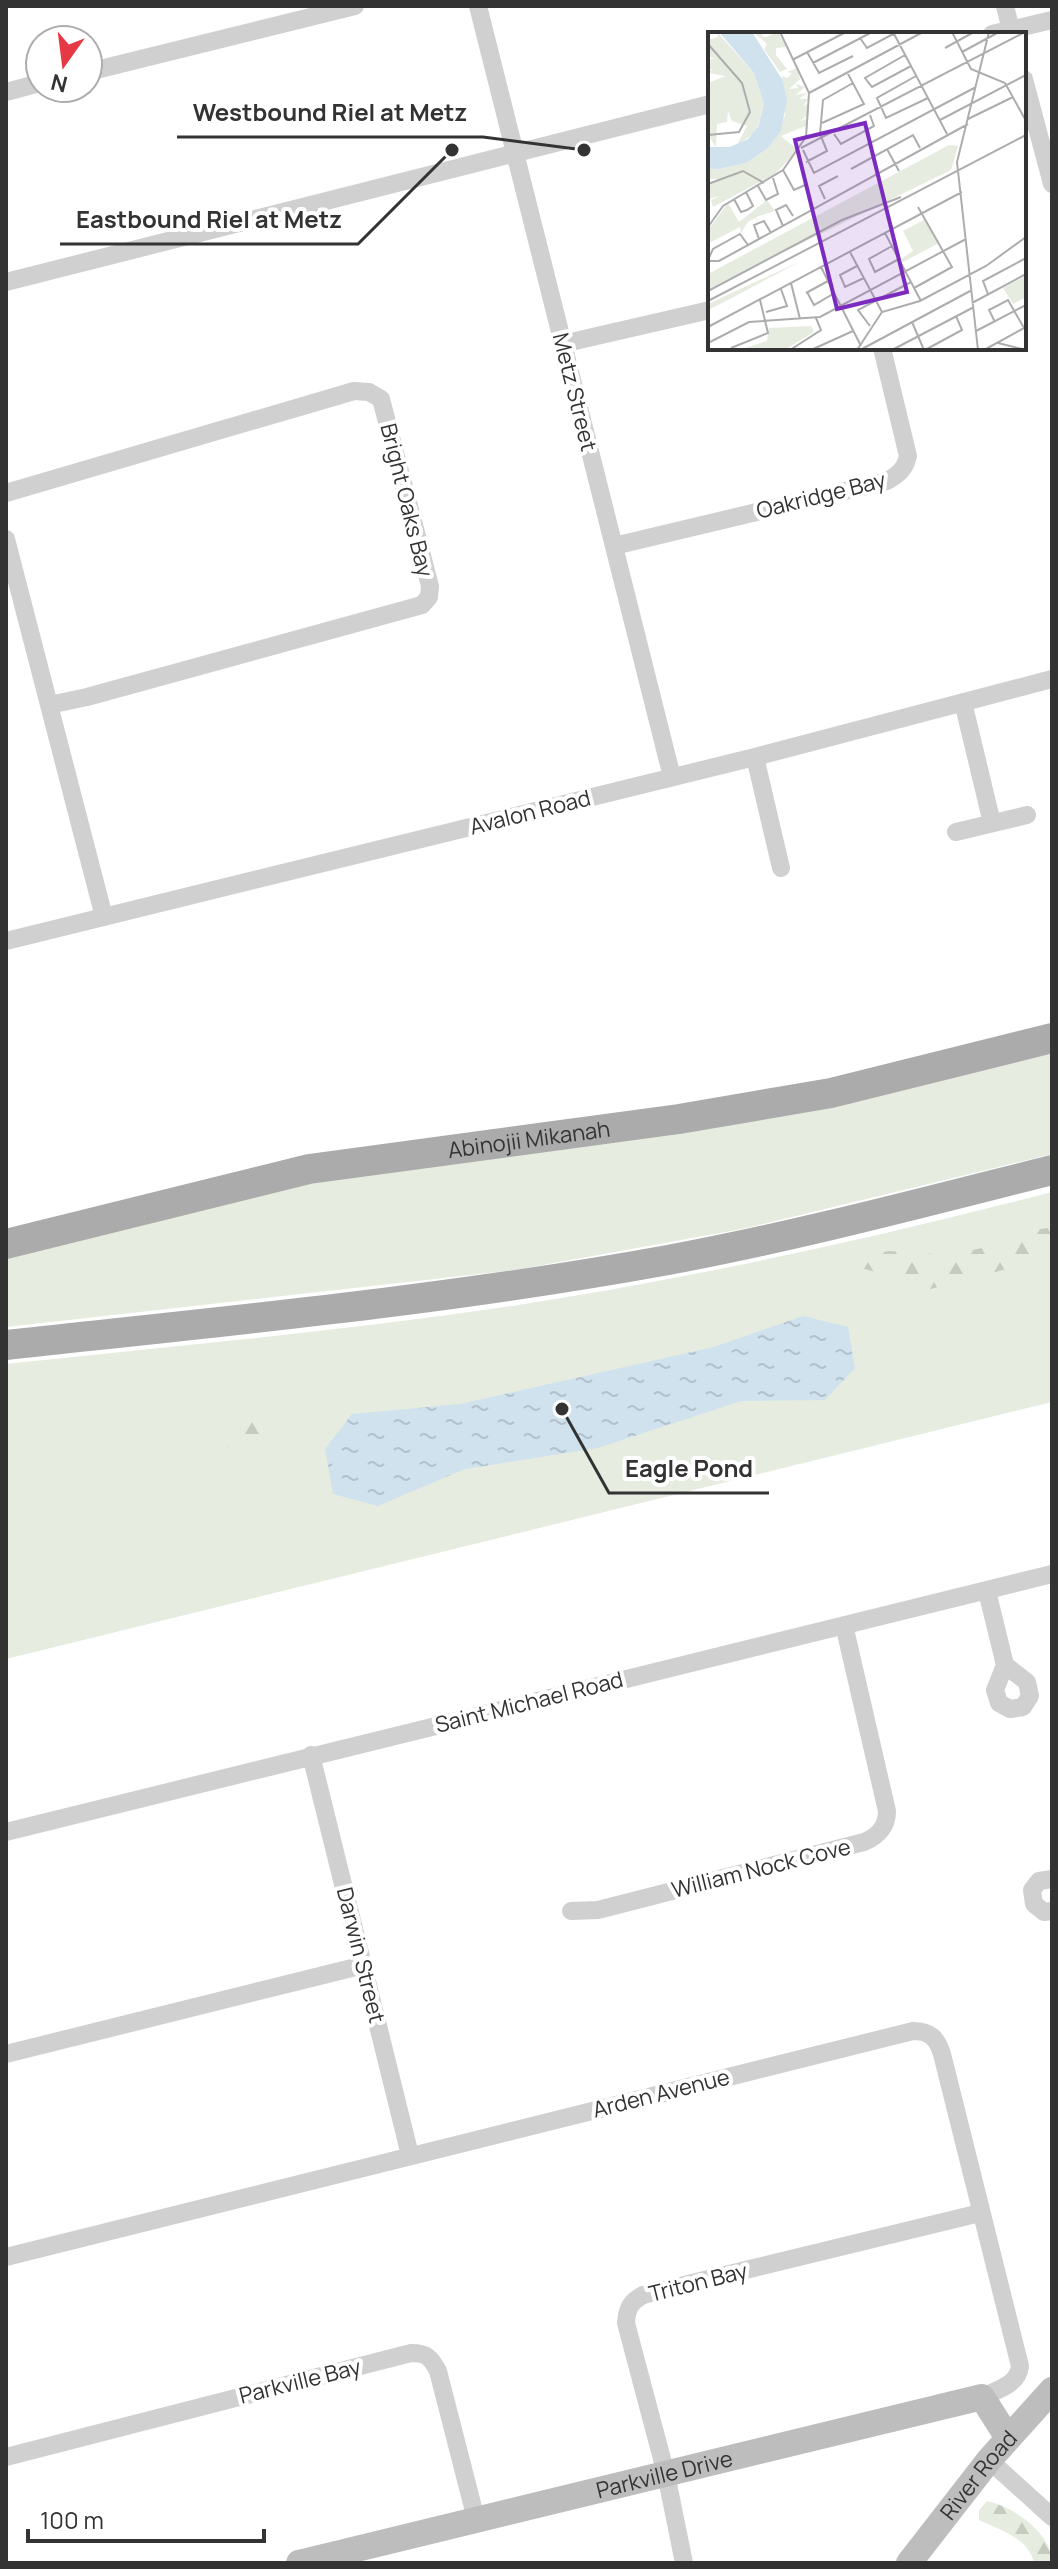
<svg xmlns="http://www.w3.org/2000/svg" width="1058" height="2569" font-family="Manrope,sans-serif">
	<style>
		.green { fill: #e6ecdf }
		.forest { fill: url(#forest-firs) }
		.water { fill: url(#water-ripples) }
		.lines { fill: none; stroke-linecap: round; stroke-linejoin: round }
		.street { stroke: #d0d0d0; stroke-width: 18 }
		.secondary { stroke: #bdbdbd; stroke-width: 26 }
		.primary { stroke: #ababab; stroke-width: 30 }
		.labels { text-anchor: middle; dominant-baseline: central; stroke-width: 8; stroke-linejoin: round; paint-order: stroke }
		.street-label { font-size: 22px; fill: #333; stroke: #fff }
		.inset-road { fill: none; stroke: #adadad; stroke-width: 2 }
		.view { fill: #7b2cbf; fill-opacity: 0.15; stroke: #7b2cbf; stroke-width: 4 }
		.inset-edge { fill: none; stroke: #333; stroke-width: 4 }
		.leader { fill: none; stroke: #333; stroke-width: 3 }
		.callout-dot { fill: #333; stroke: #fff; stroke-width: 3 }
		.callout-label { font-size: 24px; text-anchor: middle; font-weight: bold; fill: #333; stroke: #fff; stroke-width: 8; stroke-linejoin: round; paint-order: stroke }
	</style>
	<defs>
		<pattern id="forest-firs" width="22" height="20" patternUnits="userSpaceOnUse" patternTransform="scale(2)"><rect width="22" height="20" fill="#e6ecdf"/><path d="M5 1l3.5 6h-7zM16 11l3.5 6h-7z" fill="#c6cbc0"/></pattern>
		<pattern id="water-ripples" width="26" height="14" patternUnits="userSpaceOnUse" patternTransform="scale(2)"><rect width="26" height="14" fill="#cfe2ee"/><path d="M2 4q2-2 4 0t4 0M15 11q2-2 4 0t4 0" fill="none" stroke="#b2c2cd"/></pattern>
	</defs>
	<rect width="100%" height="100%" fill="#fff"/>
	<!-- green -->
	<path class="green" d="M1052,1047V1154L742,1229L515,1270L6,1327V1252L309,1177Z
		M1052,1192V1402L6,1659V1364C175,1346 344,1331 512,1306C694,1278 874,1238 1052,1192Z"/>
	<!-- forest -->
	<path class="forest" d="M1052,1227V1257L927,1290L908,1281L836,1261L889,1251L949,1255L991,1246L1025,1232Z
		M263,1416L271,1419L257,1431L262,1434L248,1443L229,1442L227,1448L195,1451L199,1443Z
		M987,2501C1014,2507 1052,2533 1052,2563H1034C1029,2538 1000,2530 979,2520V2510Z"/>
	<!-- water -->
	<path class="water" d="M803,1316L848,1327L855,1368L825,1400L741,1401L598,1448L465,1469L378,1506L333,1494L325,1449L352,1414L460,1404L714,1347Z"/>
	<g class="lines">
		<!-- street -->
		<path class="street" d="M478,6L672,777
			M1005,6L1012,34
			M992,34L1052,20
			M88,72L355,6
			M1024,79L1052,184
			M6,92L40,83
			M6,282L710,104
			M562,344L710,310
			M6,493L354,391L369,392L381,399L430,586L429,597L422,605L87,697L49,705
			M6,539L104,917
			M614,546L887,481C899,474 905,469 908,456L882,348
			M963,702L992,823
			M755,757L781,868
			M956,832L1027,815
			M6,941L755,757L1052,679
			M987,1591L1005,1665L995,1690L999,1703L1010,1709L1023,1707L1030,1696L1027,1682L1005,1665
			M311,1755L410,2155
			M6,1832L1052,1574
			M1052,1879L1039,1881L1032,1890L1034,1904L1044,1912L1052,1911
			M571,1911L598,1910L864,1842C878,1836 887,1827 887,1811L844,1625
			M6,2054L364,1965
			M6,2257L913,2031C930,2031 937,2038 942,2054L1020,2366C1018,2385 997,2390 982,2397
			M6,2457L411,2353C427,2353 431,2358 438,2371L476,2519
			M989,2460L1052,2517
			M684,2563L666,2474L626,2323C627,2309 630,2302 643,2295L980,2213"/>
		<!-- secondary -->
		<g class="secondary">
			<path id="s1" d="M299,2563L982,2397L1008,2438"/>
			<path id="s2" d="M909,2563L989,2460L1052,2390"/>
		</g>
		<!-- primary -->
		<g class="primary">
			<path id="s3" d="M6,1244L309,1169L679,1119L831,1093L1052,1038"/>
			<path d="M6,1345C227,1321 449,1300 668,1260C797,1236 925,1202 1052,1170"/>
		</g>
	</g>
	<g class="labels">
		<!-- street labels -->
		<g class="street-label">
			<text transform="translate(575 392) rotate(76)">Metz Street</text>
			<text transform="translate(821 495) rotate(-14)">Oakridge Bay</text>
			<text transform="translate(407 500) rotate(76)">Bright Oaks Bay</text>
			<text transform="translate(530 812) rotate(-14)">Avalon Road</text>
			<text stroke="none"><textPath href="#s3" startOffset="534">Abinojii Mikanah</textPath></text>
			<text transform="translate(529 1702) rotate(-14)">Saint Michael Road</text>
			<text transform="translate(761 1868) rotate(-14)">William Nock Cove</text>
			<text transform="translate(361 1955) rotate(76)">Darwin Street</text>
			<text transform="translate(661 2093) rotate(-14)">Arden Avenue</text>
			<text transform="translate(698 2282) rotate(-14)">Triton Bay</text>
			<text transform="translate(300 2381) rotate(-14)">Parkville Bay</text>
			<text stroke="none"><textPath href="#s1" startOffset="376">Parkville Drive</textPath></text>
			<text stroke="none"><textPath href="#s2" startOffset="112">River Road</textPath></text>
		</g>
	</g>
	<!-- overview -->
	<g transform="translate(708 32)">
		<rect width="318" height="318" fill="#fff"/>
		<path d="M241,113L250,114L243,138L0,257V242ZM59,168L67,179L48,185L50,191L47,186L40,190L33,201L32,195L1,211L0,226V198L20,171L31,190ZM216,188L231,211L195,230L193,227L205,219L195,199ZM318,244V265L305,272L295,256ZM103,294L106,300L76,318H31L59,309L61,296Z" fill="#e6ecdf"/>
		<path d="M9,0L46,41L56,72L48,100L29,113L39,94L24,89L20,79L19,90L9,92L8,115L0,103V51L18,44L0,41L5,37L0,38V28L7,26L0,25V8L10,5ZM45,0H57L53,4L58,5L70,0L78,15L68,16V23L79,37L72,40L56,17L59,12ZM89,36L92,47L81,57L90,56L88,52L97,55L87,63L99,61L91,67H100L95,74L101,71V82L91,90L100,86V93L73,104L90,118L67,142L5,175L3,168L12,164L0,167V153L10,147H0V136L38,131L59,117L77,84L74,44L80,46L84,41L79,40ZM93,229L22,267L0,278V272Z" fill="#e6ecdf"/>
		<path d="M11,0H44L74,47L79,67L73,99L59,117L38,131L9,137L0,136V115H22L40,107L50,95L56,72L46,41Z" fill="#cfe2ee"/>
		<path class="inset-road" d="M185,0L239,102M244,0L263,37L297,51L318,89M152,6L159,16L187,1M0,12L34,51L42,80L31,100L0,103M237,16L266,0M99,20L111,41L145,24M254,20L291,0M197,23L157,46L164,55L203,34M86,27L138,0M105,31L164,0M208,44L169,66L178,86L220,66M101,61L215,0M260,87L305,65M232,88L318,43M114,91L156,72L139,40M126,102L133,112L166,94L162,83M93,116L317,0M179,117L191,139M95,118L106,141L268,55M98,130L119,119L112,102L115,68L145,51M143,137L205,103L212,116M75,138L86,158L97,153M0,152L35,139L56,151M50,154L58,168L70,162L65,146M26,167L33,180L39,178L45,174L38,160M117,167L111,154L130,144M75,194L68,178L78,173L85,184M0,195L15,174L75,138L98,105L101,61L72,0M177,201L213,269M51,207L46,193L56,189L63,201M184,214L161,227L167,240L191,227M142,220L174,280M0,228L5,217L32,202L40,213M0,229H11L260,92M149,234L132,243L137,255L156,246M113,235L153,314M83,251L92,287M206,256L244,235L210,175M0,259L134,188L193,165M99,260L106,273L125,262M98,261L120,249M280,262L275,249L318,226M0,269L318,103M264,271L318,242M58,280L79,274L73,257M204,290L216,318M287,290L281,278L300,268L316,296M162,294L150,278L203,250M0,295L254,160M268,299L318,273M2,310L41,290L112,285L258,207M290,311L318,318M23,316L60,301L52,268M154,317L264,258M82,318L113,298L108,286M103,318L145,299M149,318L174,280L212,269L278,234L318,205M184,318L266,275M217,318L254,298L248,284M270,318L249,130L281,0M276,318L318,295"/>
		<path class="view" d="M157,91L199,260L129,277L87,108Z"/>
		<rect width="318" height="318" class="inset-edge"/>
	</g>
	<!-- callouts -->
	<path class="leader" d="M584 150L483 137H177M452 150L358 244H60M562 1409L609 1493H769"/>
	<g class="callout-dot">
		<circle cx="584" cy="150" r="8"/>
		<circle cx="452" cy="150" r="8"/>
		<circle cx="562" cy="1409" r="8"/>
	</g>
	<g class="callout-label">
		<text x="330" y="121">Westbound Riel at Metz</text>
		<text x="209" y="228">Eastbound Riel at Metz</text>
		<text x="689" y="1477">Eagle Pond</text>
	</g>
	<!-- border -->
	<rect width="1058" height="2569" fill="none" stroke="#333333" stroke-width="16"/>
	<!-- north arrow -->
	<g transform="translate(64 64) rotate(194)"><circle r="38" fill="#ffffff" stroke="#adadad" stroke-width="2"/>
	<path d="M0-6L14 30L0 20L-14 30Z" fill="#e63946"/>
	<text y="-12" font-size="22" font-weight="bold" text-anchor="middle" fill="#333333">N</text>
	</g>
	<!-- scale -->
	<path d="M28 2529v12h236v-12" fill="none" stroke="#333333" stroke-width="4"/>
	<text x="40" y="2529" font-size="24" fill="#333333" stroke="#ffffff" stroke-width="6" paint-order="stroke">100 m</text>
</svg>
